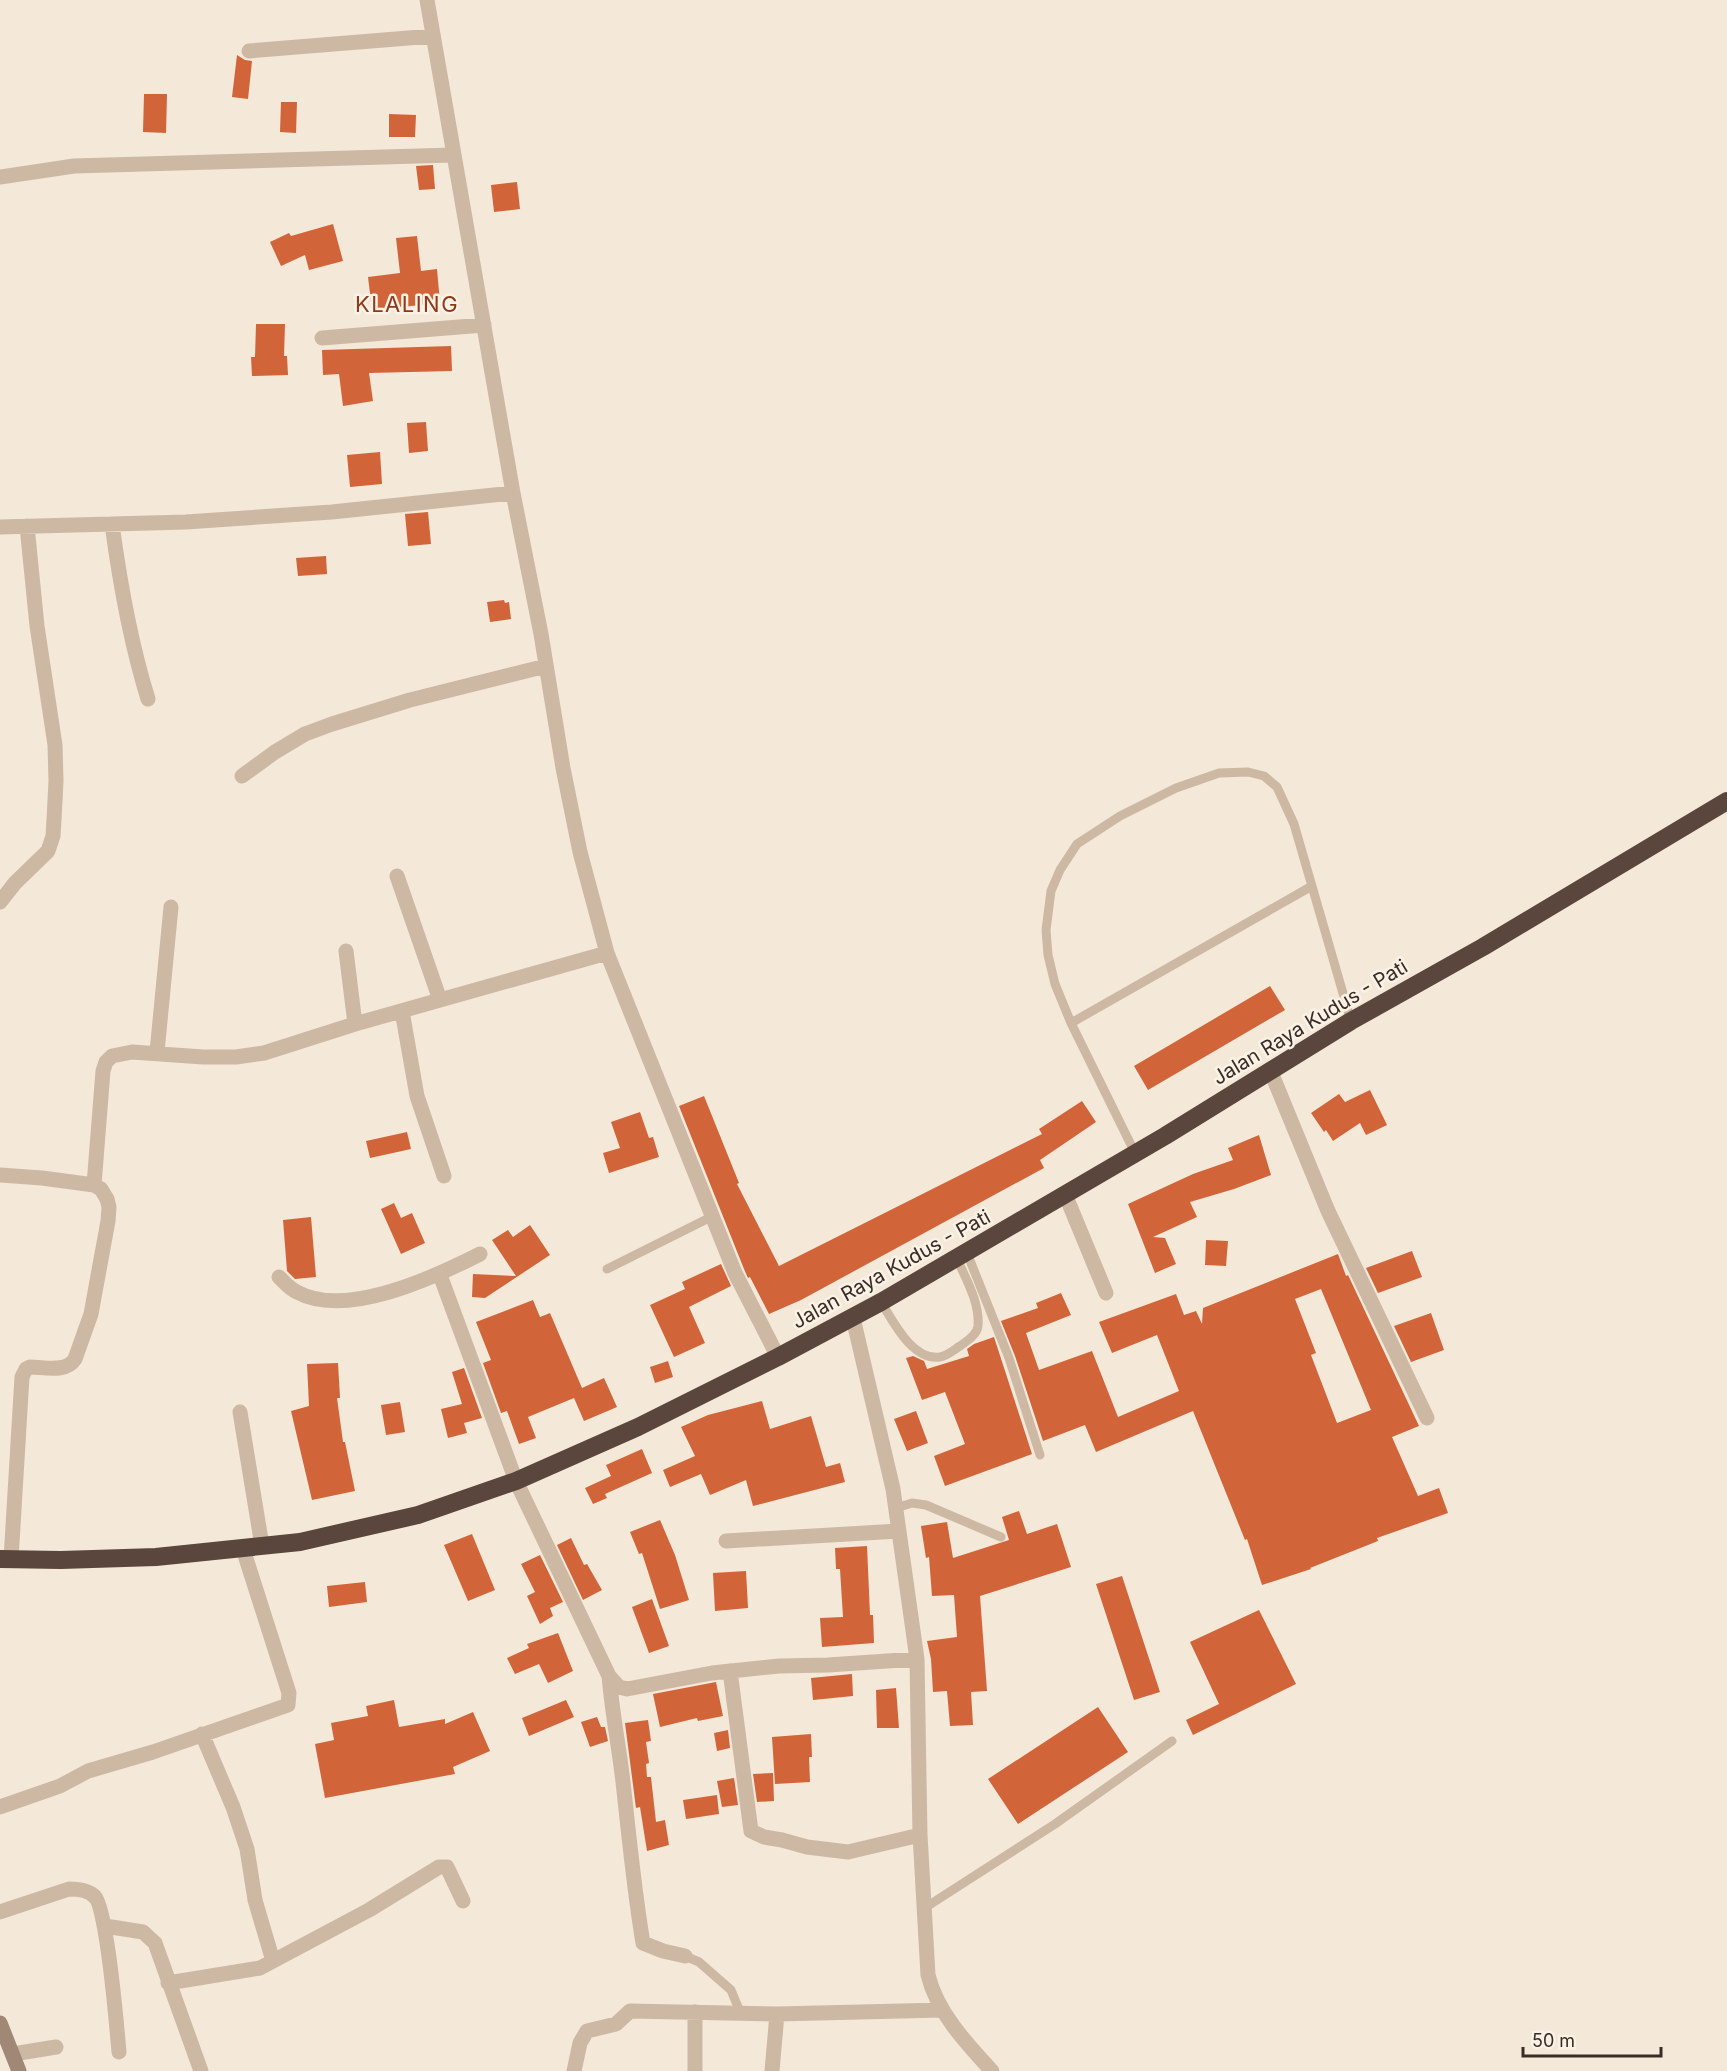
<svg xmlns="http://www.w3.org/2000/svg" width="1727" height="2071" font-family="Inter,sans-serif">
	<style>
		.building { fill: #d26439; fill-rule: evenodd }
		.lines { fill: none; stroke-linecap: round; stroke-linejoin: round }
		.lane { stroke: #cdb8a4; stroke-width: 9 }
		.street { stroke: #cdb8a4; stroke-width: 15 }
		.secondary { stroke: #a18775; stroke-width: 15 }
		.highway { stroke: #5a463c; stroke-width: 18 }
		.labels { text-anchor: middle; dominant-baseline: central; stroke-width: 5; stroke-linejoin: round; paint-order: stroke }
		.street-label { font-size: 20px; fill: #382c26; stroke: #fbf2e6 }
		.quarter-label { font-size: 22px; letter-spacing: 1.5px; fill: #8f3817; stroke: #fbf2e6 }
	</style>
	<rect width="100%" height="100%" fill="#f4e8d9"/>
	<!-- building -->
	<path class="building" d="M237,55L245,60L252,61L248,99L232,97Z
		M144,94H167L166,133L143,132Z
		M281,102H297L296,133L280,132Z
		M389,114L416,115L415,137H389Z
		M433,165L435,189L419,190L416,166Z
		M517,182L520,209L494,212L491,185Z
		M333,224L343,261L309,270L305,255L281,266L270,242L289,233L291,236Z
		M417,236L421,271L437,269L440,303L372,310L368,277L400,273L396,238Z
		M256,324H285L284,356H287L288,375L252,376L251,357H255Z
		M451,346L452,371L369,373L373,401L343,406L339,374L323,375L322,350Z
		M426,422L428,451L409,453L407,423Z
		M380,452L382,484L350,487L347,455Z
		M428,512L431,544L408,546L405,514Z
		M326,556L327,574L298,576L296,558Z
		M504,600L505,603L509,602L511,619L490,622L487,602Z
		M1270,986L1285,1010L1148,1090L1134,1066Z
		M1370,1090L1387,1125L1366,1135L1360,1123L1333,1141L1326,1130L1324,1132L1311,1113L1339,1094L1345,1102Z
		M704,1096L739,1183L737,1184L779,1266L1042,1134L1039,1129L1082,1101L1096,1122L1040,1160L1044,1168L801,1300L769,1314L750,1277L748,1278L744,1269L679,1106Z
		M640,1112L649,1138L653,1137L659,1157L609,1173L603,1153L620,1148L611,1122Z
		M407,1132L411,1149L370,1158L366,1141Z
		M1259,1135L1271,1175L1234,1189L1190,1202L1197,1217L1153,1237L1165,1238L1176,1264L1155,1273L1128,1204L1193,1174L1233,1160L1228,1148Z
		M394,1203L401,1218L412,1213L425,1243L401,1254L381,1209Z
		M311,1217L316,1277L295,1279L287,1271L283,1220Z
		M530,1225L550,1255L485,1298L472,1297L473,1274L516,1276L492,1240L508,1230L513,1237Z
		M1206,1240L1228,1241L1226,1266L1205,1265Z
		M1412,1251L1422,1277L1378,1293L1366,1268Z
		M1338,1254L1346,1276L1348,1275L1419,1426L1392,1437L1418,1496L1439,1488L1448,1513L1377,1538L1378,1541L1310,1568L1311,1569L1262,1585L1247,1539L1245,1540L1193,1411L1096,1452L1085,1425L1043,1441L1015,1356L1001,1321L1038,1308L1036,1303L1061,1293L1071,1315L1026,1333L1039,1370L1092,1351L1118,1417L1179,1391L1157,1335L1112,1353L1099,1322L1176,1294L1184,1315L1196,1311L1202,1324L1203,1308ZM1321,1289L1371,1410L1337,1423L1311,1355L1316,1353L1295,1299Z
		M721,1264L731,1286L689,1307L705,1343L674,1357L650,1305L685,1289L682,1282Z
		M533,1300L540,1317L550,1313L582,1388L604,1378L617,1407L584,1421L574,1398L528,1417L536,1438L519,1444L507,1411L501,1413L483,1363L491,1360L476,1322Z
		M1431,1313L1444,1350L1411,1362L1394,1326Z
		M994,1337L1032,1454L945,1486L934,1456L965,1444L945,1392L922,1400L906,1358L913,1356L924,1361L927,1369L969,1356L967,1349L974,1344Z
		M668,1361L673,1377L655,1383L650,1367Z
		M338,1363L340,1398H337L343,1442H345L355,1491L312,1500L291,1411L309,1406L307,1364Z
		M464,1368L482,1418L464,1423L467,1433L448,1438L441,1409L462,1404L452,1372Z
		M762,1401L770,1429L811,1416L826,1467L840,1463L845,1482L753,1506L746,1480L710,1495L701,1474L670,1487L663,1470L695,1456L681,1427L708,1415Z
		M400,1402L405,1432L386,1435L381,1405Z
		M916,1411L928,1443L907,1451L894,1419Z
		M642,1449L652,1473L605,1494L607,1498L593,1504L585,1488L611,1476L606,1465Z
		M1019,1511L1027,1534L1057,1524L1071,1567L980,1596L987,1691L971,1692L973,1725L950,1726L947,1691L933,1692L931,1659L927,1641L957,1637L954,1595L932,1596L929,1557L926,1558L921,1526L947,1522L953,1558L1009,1540L1002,1517Z
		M660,1520L675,1555L689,1600L660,1609L642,1553L639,1554L630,1532Z
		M472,1534L495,1590L468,1601L444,1545Z
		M571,1538L584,1565L587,1564L602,1590L583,1600L557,1545Z
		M867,1546L870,1615H873L874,1643L822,1647L820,1618L843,1617L840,1569H836L835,1548Z
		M540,1555L563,1602L550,1608L553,1616L540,1624L527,1596L535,1592L521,1564Z
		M746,1571L748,1608L715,1611L713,1573Z
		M1122,1576L1160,1692L1134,1700L1096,1584Z
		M365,1582L367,1602L329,1607L327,1586Z
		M652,1599L669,1646L649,1653L632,1607Z
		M1259,1610L1296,1684L1193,1735L1186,1720L1219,1704L1190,1642Z
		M558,1633L573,1671L548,1683L539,1664L515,1674L507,1658L529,1648L527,1644Z
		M852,1674L853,1696L813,1700L811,1678Z
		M716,1682L723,1716L698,1721L697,1718L660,1727L653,1694Z
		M896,1688L899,1728H877L876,1690Z
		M394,1700L399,1727L445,1719V1724L473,1712L490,1751L453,1767L455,1774L325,1798L315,1744L334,1740L331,1723L368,1716L366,1706Z
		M566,1700L574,1717L529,1736L522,1718Z
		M1098,1707L1128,1752L1018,1824L988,1779Z
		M597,1717L601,1727H605L608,1741L590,1747L581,1722Z
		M648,1720L651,1741L646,1742L649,1763L646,1764L647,1777H651L656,1822L665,1820L669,1845L647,1851L640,1807L636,1808L625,1723Z
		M728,1730L730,1748L717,1751L714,1733Z
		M811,1734L812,1757H809L810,1782L775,1784L772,1737Z
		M773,1773L774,1801L757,1802L753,1774Z
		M734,1778L738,1805L722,1807L717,1781Z
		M717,1795L719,1814L686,1819L683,1800Z"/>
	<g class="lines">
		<!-- lane -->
		<path class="lane" d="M1071,1023L1312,886
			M1135,1153L1071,1023L1055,984L1048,955L1046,930L1051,891L1060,870L1077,844L1120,816L1176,788L1219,773L1248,772L1264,776L1277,787L1294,824L1351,1021
			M967,1253L1009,1358L1040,1455
			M607,1269L713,1216
			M881,1302C893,1321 912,1361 940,1357C947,1356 954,1350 960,1346C967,1341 977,1335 978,1326C980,1303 966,1279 957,1259
			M896,1508L912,1503L926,1505L1001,1537
			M923,1909L1055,1824L1172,1741
			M685,1956L699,1962L731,1990L740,2012"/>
		<!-- street -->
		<path class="street" d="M427,0L513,493L541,634L563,768L580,852L607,953L735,1273L778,1357
			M249,51L433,36
			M0,177L74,166L453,155
			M322,338L484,325
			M112,524C120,584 130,641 148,699
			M0,527L186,522L332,512L513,493
			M242,776L275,752L305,734L332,724L410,700L546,666
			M397,876L440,1000
			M0,902L15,883L48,851L53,836L54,820L56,781L55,745L37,626L27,526
			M346,951L355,1024
			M402,1011L417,1096L444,1176
			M157,1052L171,907
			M1271,1072L1328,1211L1427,1418
			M0,1175L42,1178L94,1185L101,1189L107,1199L109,1207L108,1221L91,1314L75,1359C66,1373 45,1367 30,1367L26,1369L22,1377L11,1559
			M94,1185L103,1071L106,1062L112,1056L132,1052L203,1057H236L264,1053L355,1024L607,953
			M1065,1194L1106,1293
			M440,1275L516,1481L609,1676L619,1687L627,1689L712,1673L779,1666L828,1665L917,1659
			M279,1277C285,1283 290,1289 297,1292C346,1319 435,1277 480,1254
			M853,1318L893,1489L917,1659L920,1835L928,1975C937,2012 966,2043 992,2071
			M240,1412L262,1546
			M726,1541L899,1531
			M730,1671L751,1831L764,1837L782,1840L807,1847L848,1852L920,1835
			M609,1676C612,1712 619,1747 623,1782C629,1836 634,1890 643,1943L663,1951L685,1956
			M202,1734L233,1807L247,1849L255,1900L273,1961
			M0,1807L60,1786L88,1771L153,1752L288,1705L289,1693L243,1549
			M0,1912L69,1889C77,1889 89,1890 95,1897C107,1908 117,2029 119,2052
			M105,1926L143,1932L155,1943L201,2071
			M168,1983L260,1968L369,1910L439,1867H447L463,1901
			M13,2054L56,2047
			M574,2071L580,2043L587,2031L616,2024L630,2011L777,2014L943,2010
			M695,2071V2012
			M772,2071L777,2014"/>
		<!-- secondary -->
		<path class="secondary" d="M0,2023L19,2071"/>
		<!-- highway -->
		<path class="highway" d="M0,1559L61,1560L156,1557L300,1542L418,1515L516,1481L638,1427L778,1357L881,1302L1165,1136L1351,1021L1483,947L1727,801"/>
	</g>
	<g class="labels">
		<!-- street labels -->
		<g class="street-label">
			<text transform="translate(1310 1022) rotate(-31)">Jalan Raya Kudus - Pati</text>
			<text transform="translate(891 1269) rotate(-29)">Jalan Raya Kudus - Pati</text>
		</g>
		<!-- quarter labels -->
		<g class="quarter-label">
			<text x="407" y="304">KLALING</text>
		</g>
	</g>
	<!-- scale -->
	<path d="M1523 2047v9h138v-9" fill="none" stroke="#382c26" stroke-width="3"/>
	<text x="1532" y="2047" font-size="18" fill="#382c26" stroke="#fbf2e6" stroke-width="4.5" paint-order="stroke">50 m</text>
</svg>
